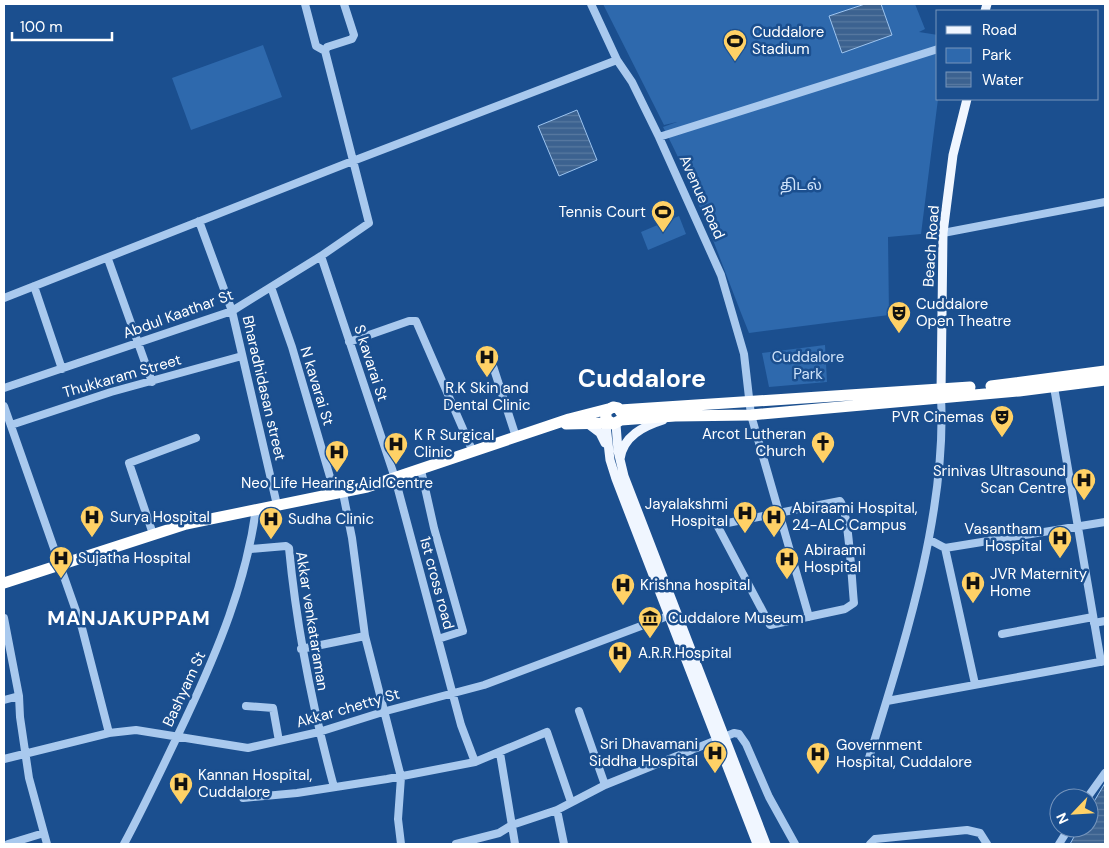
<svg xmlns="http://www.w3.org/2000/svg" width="1109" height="848" font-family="'DM Sans','Noto Sans Tamil',sans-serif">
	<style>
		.green { fill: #2e69ad }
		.water { fill: url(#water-rules); stroke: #9cc4f0 }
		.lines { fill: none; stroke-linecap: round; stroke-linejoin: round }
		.minor { stroke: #a9c9ee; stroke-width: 8 }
		.major { stroke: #f0f6ff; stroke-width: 9 }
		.highway { stroke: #fff; stroke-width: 11 }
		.labels { text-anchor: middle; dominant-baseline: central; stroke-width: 5; stroke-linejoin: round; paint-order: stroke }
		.poi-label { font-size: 15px; fill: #fff; stroke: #1b4f8f; text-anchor: start }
		.park-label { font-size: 15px; fill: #cfe3fa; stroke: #1b4f8f }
		.street-label { font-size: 15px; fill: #fff; stroke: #1b4f8f }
		.district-label { font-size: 20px; font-weight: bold; letter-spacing: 1px; fill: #fff; stroke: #1b4f8f }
		.town-label { font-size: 25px; font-weight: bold; fill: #fff; stroke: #1b4f8f }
	</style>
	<defs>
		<pattern id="water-rules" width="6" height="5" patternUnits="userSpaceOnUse" patternTransform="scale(1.25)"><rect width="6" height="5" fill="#3c6290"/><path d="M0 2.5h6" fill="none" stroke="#597aa1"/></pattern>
	</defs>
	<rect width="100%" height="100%" fill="#1b4f8f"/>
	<!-- green -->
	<path class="green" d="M603,4H915L925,29L919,32L938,35V99L921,234L888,237L889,315L749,333C721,264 698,193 663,127L677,122L664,125Z
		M263,45L282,97L191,130L172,78Z
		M679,216L686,234L648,250L641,232Z
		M825,345L827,382L769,387L762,353Z"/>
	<!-- water -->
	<path class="water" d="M865,4H881L892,35L842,53L829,16Z
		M577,110L597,160L559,176L538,126Z
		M1105,783V844H1070L1079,828H1089V810Z"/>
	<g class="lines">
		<!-- minor -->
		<path class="minor" d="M305,4L316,46L325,51
			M591,4L617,60L632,82L659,137L721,275L744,354L751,415L809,617
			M659,137L938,49
			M199,221L232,311L277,505
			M943,233L1105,202
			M321,256L395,478L461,725L475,762
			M108,259L152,382
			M34,286L62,369
			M271,287L292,347L335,494
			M4,298L345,164L617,60
			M349,342L409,321H416L473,452
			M492,363L516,437
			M1054,387L1101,662
			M4,388L232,311L321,256L369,223L325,51L327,47L352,39L354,35L344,4
			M4,406L82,628L109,733
			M11,425L111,392L242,356
			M421,470L434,528L463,631L438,639
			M343,493L352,538L365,636L401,777L398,819L401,844
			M840,501C849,510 852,586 854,603L845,609L770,625L717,525Z
			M153,534L129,463L196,438
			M930,540L945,548L1105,522
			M945,548L975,684
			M251,549L286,546L289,548C297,632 312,706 334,787
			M4,618L19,696L20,717L29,778L47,844
			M1094,623L1105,621
			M1002,634L1093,617
			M301,649L365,636
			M4,700L19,696
			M887,701L1105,661
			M246,706L273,708L279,741
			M579,711L605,785
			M500,753L515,844
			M869,758C903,647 947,514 941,397
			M4,759L109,733L136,730L248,748L319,732L386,711L484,685L673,614
			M243,798L297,793L387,779L475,762L547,732L571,802
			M1087,798L1105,773
			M557,810L564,844
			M8,844L44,833
			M124,844C146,803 166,760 186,718C218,650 246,583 256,509
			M456,844L499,833L512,825L557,810L605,785L734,733L739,734L746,744L769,797L795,844
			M870,844L875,839L967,830L980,833L987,844
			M1059,844L1069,828"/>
		<!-- major -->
		<path class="major" d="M985,11L987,4
			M941,394L943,233L953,155L967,99
			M605,417L610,460L616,479L757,844
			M588,424L600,433L605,443
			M616,424L618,451L624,476L766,844
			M620,459C623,436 644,426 663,420"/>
		<!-- highway -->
		<path class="highway" d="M991,386L1105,371
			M620,410L970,387
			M621,420L623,415L618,408L613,407L606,411V419L613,424L621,420L675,416L751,415L1019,391L1105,380
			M566,424L610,423
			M4,583L186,524L367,487L569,419L608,409"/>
	</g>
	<!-- icons -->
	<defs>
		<g id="stadium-pin" transform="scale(1.25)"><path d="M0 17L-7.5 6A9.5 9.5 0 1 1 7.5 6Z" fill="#ffd166" stroke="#1b4f8f"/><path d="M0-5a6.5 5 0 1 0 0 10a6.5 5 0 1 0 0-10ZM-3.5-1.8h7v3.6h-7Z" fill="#111"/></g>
		<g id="theatre-pin" transform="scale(1.25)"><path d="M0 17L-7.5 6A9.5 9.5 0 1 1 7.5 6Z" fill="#ffd166" stroke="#1b4f8f"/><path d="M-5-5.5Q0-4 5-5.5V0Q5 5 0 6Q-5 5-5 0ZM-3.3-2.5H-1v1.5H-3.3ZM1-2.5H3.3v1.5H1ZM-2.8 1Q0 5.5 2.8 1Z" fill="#111"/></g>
		<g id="hospital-pin" transform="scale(1.25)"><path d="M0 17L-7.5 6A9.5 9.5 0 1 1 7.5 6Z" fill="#ffd166" stroke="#1b4f8f"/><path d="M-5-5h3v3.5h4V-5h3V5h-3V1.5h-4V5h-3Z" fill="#111"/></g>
		<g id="church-pin" transform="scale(1.25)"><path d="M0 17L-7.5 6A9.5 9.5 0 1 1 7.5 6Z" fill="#ffd166" stroke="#1b4f8f"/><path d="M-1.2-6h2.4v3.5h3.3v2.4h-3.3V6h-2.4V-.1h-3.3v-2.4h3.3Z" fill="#111"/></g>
		<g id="museum-pin" transform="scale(1.25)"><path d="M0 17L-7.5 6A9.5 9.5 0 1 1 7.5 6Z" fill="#ffd166" stroke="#1b4f8f"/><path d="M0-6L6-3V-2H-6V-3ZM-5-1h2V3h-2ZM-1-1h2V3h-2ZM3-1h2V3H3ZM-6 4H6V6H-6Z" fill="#111"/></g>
	</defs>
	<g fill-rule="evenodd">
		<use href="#stadium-pin" x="735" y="41"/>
		<use href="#stadium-pin" x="663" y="212"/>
		<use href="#theatre-pin" x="899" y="313"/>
		<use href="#hospital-pin" x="487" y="357"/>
		<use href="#theatre-pin" x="1002" y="417"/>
		<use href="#church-pin" x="823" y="443"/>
		<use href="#hospital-pin" x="396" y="444"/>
		<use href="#hospital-pin" x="337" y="452"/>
		<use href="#hospital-pin" x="1084" y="480"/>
		<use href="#hospital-pin" x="745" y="513"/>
		<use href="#hospital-pin" x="92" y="517"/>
		<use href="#hospital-pin" x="774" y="517"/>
		<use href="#hospital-pin" x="271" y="519"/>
		<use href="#hospital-pin" x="1060" y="538"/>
		<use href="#hospital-pin" x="61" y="558"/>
		<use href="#hospital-pin" x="787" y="559"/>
		<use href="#hospital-pin" x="973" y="583"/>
		<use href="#hospital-pin" x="623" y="585"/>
		<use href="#museum-pin" x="650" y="618"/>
		<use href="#hospital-pin" x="620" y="653"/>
		<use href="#hospital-pin" x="715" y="753"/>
		<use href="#hospital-pin" x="818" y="754"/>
		<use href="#hospital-pin" x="181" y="784"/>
	</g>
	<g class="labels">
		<!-- poi labels -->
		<g class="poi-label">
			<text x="752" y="32">Cuddalore<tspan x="752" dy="17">Stadium</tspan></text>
			<text x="646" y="212" text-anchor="end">Tennis Court</text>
			<text x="916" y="304">Cuddalore<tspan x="916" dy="17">Open Theatre</tspan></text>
			<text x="487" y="388" text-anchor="middle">R.K Skin and<tspan x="487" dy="17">Dental Clinic</tspan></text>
			<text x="984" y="417" text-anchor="end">PVR Cinemas</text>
			<text x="806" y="434" text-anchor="end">Arcot Lutheran<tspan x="806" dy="17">Church</tspan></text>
			<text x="414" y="435">K R Surgical<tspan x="414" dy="17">Clinic</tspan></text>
			<text x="1066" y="471" text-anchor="end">Srinivas Ultrasound<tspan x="1066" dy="17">Scan Centre</tspan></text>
			<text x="337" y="483" text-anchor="middle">Neo Life Hearing Aid Centre</text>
			<text x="728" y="504" text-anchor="end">Jayalakshmi<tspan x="728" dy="17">Hospital</tspan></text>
			<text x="792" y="508">Abiraami Hospital,<tspan x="792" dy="17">24-ALC Campus</tspan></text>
			<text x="110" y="517">Surya Hospital</text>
			<text x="288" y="519">Sudha Clinic</text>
			<text x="1042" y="529" text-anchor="end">Vasantham<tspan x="1042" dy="17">Hospital</tspan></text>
			<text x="804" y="550">Abiraami<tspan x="804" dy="17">Hospital</tspan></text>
			<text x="78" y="558">Sujatha Hospital</text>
			<text x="990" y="574">JVR Maternity<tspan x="990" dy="17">Home</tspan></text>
			<text x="640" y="585">Krishna hospital</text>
			<text x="668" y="618">Cuddalore Museum</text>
			<text x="638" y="653">A.R.R.Hospital</text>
			<text x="698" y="744" text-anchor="end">Sri Dhavamani<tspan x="698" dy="17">Siddha Hospital</tspan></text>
			<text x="836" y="745">Government<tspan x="836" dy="17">Hospital, Cuddalore</tspan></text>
			<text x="198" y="775">Kannan Hospital,<tspan x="198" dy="17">Cuddalore</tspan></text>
		</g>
		<!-- park labels -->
		<g class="park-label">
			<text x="801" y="185">திடல்</text>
			<text x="808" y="357">Cuddalore<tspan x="808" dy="17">Park</tspan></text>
		</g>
		<!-- street labels -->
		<g class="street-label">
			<text transform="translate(702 197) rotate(66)">Avenue Road</text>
			<text transform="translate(931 246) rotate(-86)">Beach Road</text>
			<text transform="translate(178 314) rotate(-20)">Abdul Kaathar St</text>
			<text transform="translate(371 363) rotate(72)">S kavarai St</text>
			<text transform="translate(122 376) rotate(-16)">Thukkaram Street</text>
			<text transform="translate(317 386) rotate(73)">N kavarai St</text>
			<text transform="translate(264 388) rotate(77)">Bharadhidasan street</text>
			<text transform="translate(437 583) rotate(75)">1st cross road</text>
			<text transform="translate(312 621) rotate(81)">Akkar venkataraman</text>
			<text transform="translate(184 689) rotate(-65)">Bashyam St</text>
			<text transform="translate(348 708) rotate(-16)">Akkar chetty St</text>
		</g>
		<!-- district labels -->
		<g class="district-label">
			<text x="129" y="618">MANJAKUPPAM</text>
		</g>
		<!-- town labels -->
		<g class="town-label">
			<text x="642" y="378">Cuddalore</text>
		</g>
	</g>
	<!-- border -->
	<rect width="1109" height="848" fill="none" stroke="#ffffff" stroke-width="10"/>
	<!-- legend -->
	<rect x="936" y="10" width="162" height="90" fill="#1b4f8f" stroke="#7695bc"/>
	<rect x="946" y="26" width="25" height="8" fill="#f0f6ff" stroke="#7695bc"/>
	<text x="982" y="35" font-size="15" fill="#ffffff">Road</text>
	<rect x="946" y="48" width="25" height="15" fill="#2e69ad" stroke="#7695bc"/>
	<text x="982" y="60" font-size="15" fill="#ffffff">Park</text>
	<rect x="946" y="72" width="25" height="15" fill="url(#water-rules)" stroke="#7695bc"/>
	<text x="982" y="85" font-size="15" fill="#ffffff">Water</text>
	<!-- north arrow -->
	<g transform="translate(1074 813) rotate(245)"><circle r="24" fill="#1b4f8f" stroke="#7695bc"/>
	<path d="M0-4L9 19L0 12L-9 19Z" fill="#ffd166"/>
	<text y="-8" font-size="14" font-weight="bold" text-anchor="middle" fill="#ffffff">N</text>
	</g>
	<!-- scale -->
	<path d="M12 32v8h100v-8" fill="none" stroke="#ffffff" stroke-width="2.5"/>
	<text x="20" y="32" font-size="15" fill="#ffffff" stroke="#1b4f8f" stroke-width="4" paint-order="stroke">100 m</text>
</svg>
